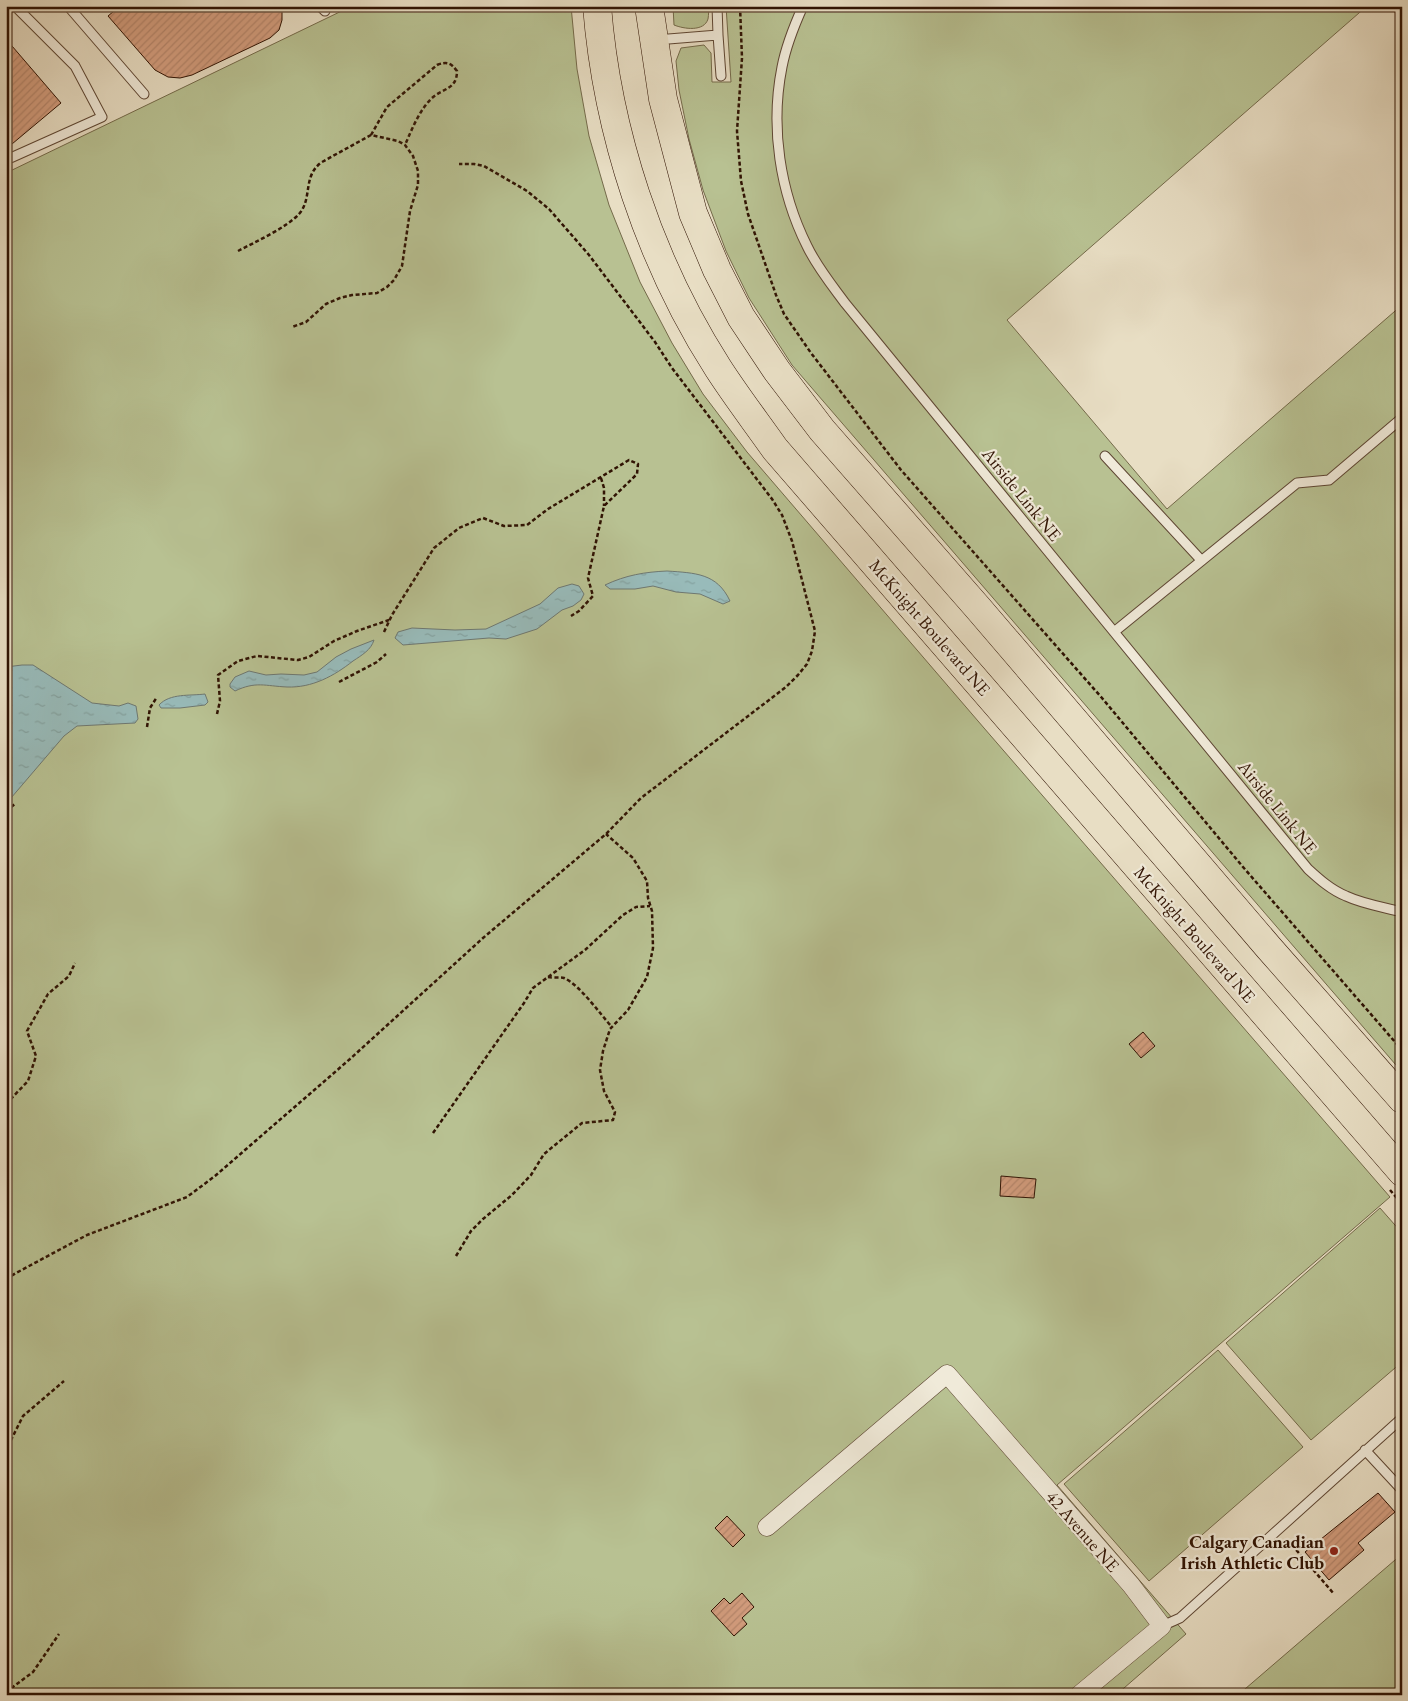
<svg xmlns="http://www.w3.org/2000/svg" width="1408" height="1701" font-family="'EB Garamond',serif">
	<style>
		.green { fill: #b8c192; stroke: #746a4a }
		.water { fill: url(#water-ripples); stroke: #6e7871 }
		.building { fill: url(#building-hatch); stroke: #301303 }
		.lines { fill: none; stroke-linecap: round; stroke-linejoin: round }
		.service-casing { stroke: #5e4633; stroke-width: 11 }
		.minor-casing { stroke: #5e4633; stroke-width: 19 }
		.primary-casing { stroke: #301303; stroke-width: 29 }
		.path { stroke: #301303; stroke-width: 2.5; stroke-dasharray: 4 2.5; stroke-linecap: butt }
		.service { stroke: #f0ead9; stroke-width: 9 }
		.minor { stroke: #f0ead9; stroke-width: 18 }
		.primary { stroke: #e8dec4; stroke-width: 28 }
		.poi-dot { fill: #8f2418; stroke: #f0ead9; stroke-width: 2 }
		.labels { text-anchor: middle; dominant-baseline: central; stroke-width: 4.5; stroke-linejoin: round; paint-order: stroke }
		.street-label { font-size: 18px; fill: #301303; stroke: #f0ead9 }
		.poi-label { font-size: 18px; font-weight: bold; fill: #301303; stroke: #f0ead9; text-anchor: end }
	</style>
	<defs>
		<pattern id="water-ripples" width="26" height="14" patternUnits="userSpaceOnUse" patternTransform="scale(1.25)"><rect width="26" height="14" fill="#98bbba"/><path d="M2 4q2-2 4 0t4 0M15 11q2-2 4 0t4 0" fill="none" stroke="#83a09e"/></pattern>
		<pattern id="building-hatch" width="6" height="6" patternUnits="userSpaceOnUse" patternTransform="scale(1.25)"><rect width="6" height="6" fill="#d39d7e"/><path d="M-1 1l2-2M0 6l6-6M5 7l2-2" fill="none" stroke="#b5866b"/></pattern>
	</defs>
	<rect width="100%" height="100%" fill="#e8dec4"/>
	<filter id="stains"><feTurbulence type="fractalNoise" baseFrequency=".004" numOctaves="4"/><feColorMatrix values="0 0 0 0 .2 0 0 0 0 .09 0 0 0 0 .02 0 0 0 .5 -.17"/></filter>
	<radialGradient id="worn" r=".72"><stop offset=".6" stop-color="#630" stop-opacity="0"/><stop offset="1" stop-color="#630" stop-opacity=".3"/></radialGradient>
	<!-- green -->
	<path class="green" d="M352,6H571L577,69L589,136L609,205L640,282L672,343L703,394L747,452L984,728L1390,1197L1057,1485L1186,1634L1116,1695H6V173Z
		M673,6H710C708,10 709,14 708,19C704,32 684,29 674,25Z
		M726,6H1367L1007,320L1167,509L1402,305V1072L792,365L749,298L726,251L703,190L689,139L679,90L676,61L681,48L704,45L711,53L712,82H731Z
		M1380,1208L1402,1233V1362L1311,1440L1226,1343Z
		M1218,1350L1303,1447L1149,1581L1064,1484Z
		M1402,1554V1695H1238Z"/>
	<!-- water -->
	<path class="water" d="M667,571C695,573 717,573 730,601L723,604L700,594L676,592L653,586L635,589H610L605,585C626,575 645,572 667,571Z
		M572,584L579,586L584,594L581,600L573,606L562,610L537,629L506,639L489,638L403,645L395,638L398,632L412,628L455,630L486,629L540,604L558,588Z
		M374,640C371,650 362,655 353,661C334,676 312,688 287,687C265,686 256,681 235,691L230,687V684L235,677L249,671L266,675L281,674L304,675L317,672L336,657L351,649Z
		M22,665H33L92,703L119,706L128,703L136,706L138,719L135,723L77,726L64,736L11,798L6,801V667Z
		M205,694L208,702L205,705L180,708H161L159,705C170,693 190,696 205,694Z"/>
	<!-- building -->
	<path class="building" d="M120,6H280L282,11V20L279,30L270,38L192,75L180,78L168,77L155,70L108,16Z
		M6,39L61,103L6,149Z
		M1143,1032L1155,1046L1141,1058L1129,1044Z
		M1001,1176L1036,1179L1034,1198L1000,1196Z
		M1378,1493L1395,1512L1358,1543L1364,1550L1329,1580L1305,1552Z
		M727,1516L745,1535L733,1547L715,1528Z
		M742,1593L754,1607L742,1618L747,1624L734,1636L711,1611L724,1598L730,1604Z"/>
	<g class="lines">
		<!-- service casing -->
		<g class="service-casing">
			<path id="service" d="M68,6L144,94
				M320,6L325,11
				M717,6L718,35
				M803,6C794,26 786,46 782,67C770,127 780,192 807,246C817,267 831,284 845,303L1308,869C1319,879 1331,890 1346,896C1363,904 1383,907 1402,912
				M656,40L718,35L721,76
				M6,160L102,117L75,66L15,6
				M1105,456L1201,560
				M1114,632L1297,483L1329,480L1402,418
				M1365,1450L1402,1490
				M1162,1626L1180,1618L1402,1418"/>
		</g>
		<!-- minor casing -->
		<g class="minor-casing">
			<path id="minor" d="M767,1527L947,1374L1131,1585L1162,1626L1079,1695"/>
		</g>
		<!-- primary casing -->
		<g class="primary-casing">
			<path id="primary" d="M597,6C607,133 650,262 718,368C736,396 756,422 775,449L1402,1172
				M649,6L663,99L693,213L717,270L741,317L777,371L822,430L978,608L1269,948L1402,1099"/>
		</g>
		<!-- path -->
		<path class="path" d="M740,6L742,58L737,131L741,181L748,214L776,295L784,314L811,353L901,470L1102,698L1243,867L1402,1050
			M371,135L387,107L437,65C447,61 451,63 457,71C457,90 442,88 431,99C419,111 412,129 405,145
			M238,251C255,242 286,228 299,214C313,198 302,176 322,162L371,135L398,141L405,145L413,156L418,171V185L410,211L402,266L394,280L387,287L377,293L352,295L340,298L326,304L306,322L292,327
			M601,478L604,488V506
			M384,632L392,615L434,548L459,528L483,518L504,526L527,525L548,509L629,460L638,464L637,474L604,506L588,578L593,596L579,611L571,616
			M339,682L377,662L386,654
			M217,714L220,701L218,675L238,661L257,656L298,660L309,657L334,641L357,631L389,620
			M147,727L150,708L157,697
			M6,811L16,803
			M548,977C553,978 560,977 564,978C580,985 600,1014 612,1027
			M6,1104L28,1081L36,1056L27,1031L48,994L69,976L75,963
			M433,1133L524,1003L533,988L585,950L623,915L636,907L650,906
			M1390,1190L1402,1204
			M456,1256L471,1231L483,1219L512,1195L531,1175L544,1154L582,1123L613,1120L615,1112L604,1091L600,1070L603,1051L610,1029L628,1010L647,977L653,948L652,911L648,898L647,881L633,858L606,834
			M6,1279L16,1273L87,1235L187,1197L215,1176L350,1059L483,938L606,834L641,798L786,687L798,675L807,664L812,651L815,631L792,541L782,515L772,499L672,368L655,342L589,255L549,209L527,191L484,166L474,164H459
			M6,1445L11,1440L23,1416L64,1381
			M1292,1545L1334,1594
			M6,1692L33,1672L59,1634"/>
		<!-- service -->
		<use href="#service" class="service"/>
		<!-- minor -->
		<use href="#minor" class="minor"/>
		<!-- primary -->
		<use href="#primary" class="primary"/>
	</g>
	<!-- markers -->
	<circle class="poi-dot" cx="1334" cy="1551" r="5"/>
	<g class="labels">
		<!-- street labels -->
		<g class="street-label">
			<text transform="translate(1022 494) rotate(51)">Airside Link NE</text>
			<text transform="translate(930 627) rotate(49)">McKnight Boulevard NE</text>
			<text transform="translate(1278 807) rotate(51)">Airside Link NE</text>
			<text transform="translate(1195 934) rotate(49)">McKnight Boulevard NE</text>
			<text transform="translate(1083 1531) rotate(49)">42 Avenue NE</text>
		</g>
		<!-- poi labels -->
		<g class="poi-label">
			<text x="1324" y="1541">Calgary Canadian<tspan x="1324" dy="21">Irish Athletic Club</tspan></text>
		</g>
	</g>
	<!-- margin -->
	<rect width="1408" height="1701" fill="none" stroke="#e8dec4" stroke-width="25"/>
	<rect x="8" y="8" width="1393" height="1686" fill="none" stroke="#301303" stroke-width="2.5"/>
	<rect x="12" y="12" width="1383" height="1676" fill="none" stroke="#301303"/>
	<rect width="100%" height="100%" filter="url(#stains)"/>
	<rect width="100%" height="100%" fill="url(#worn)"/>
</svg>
